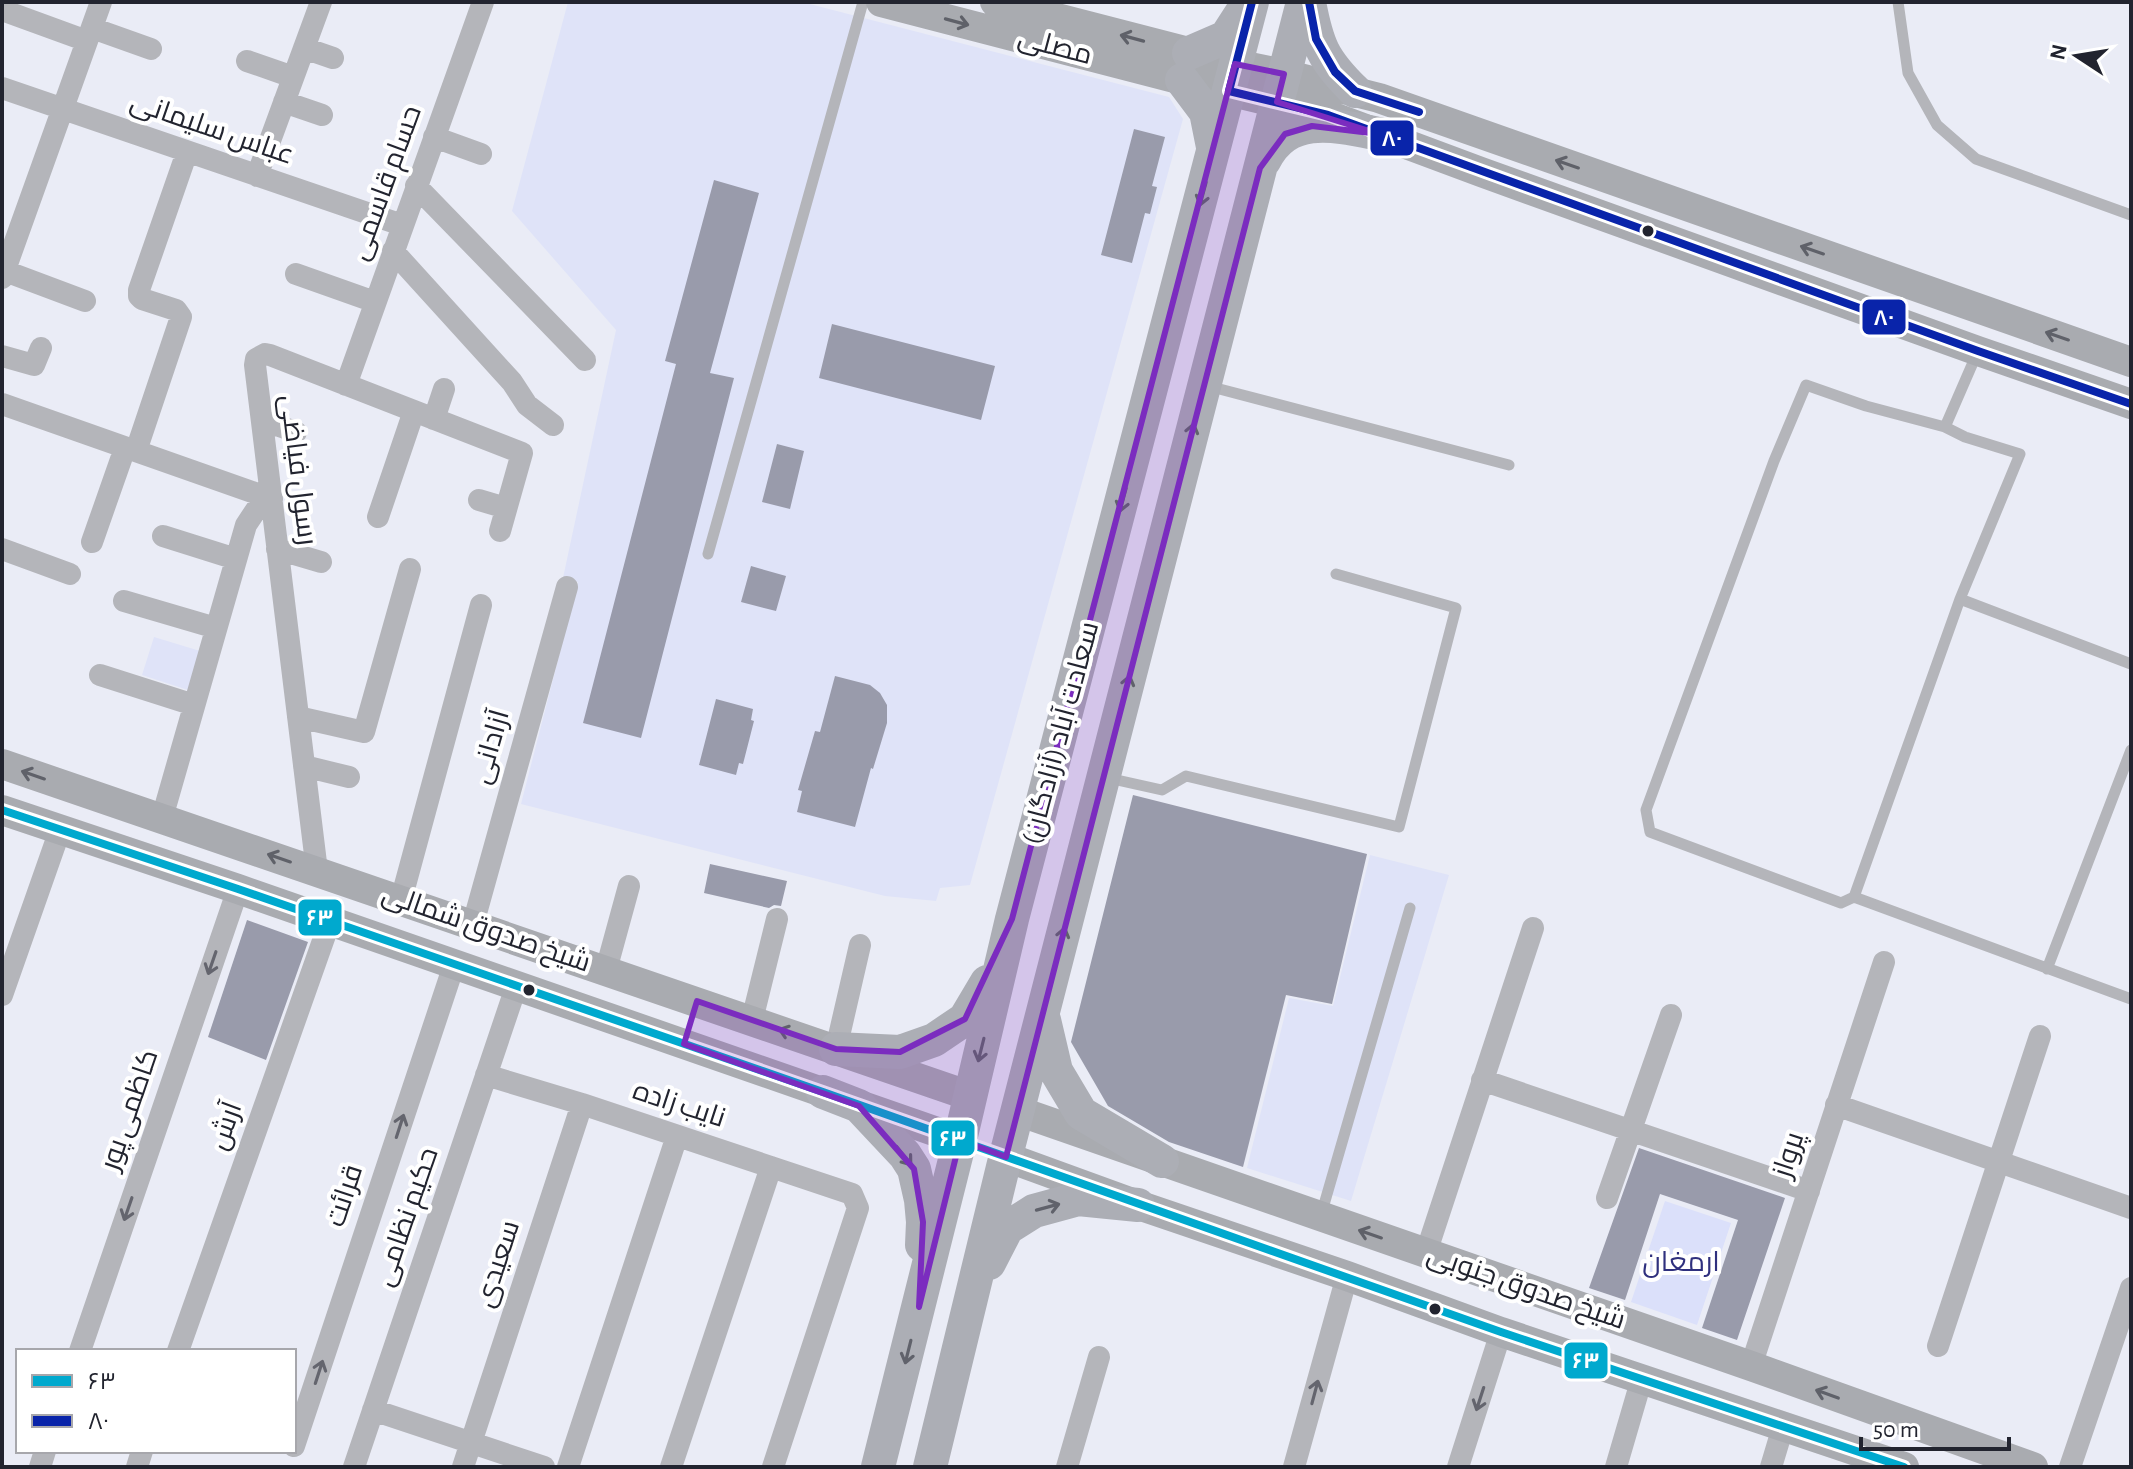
<svg xmlns="http://www.w3.org/2000/svg" width="2133" height="1469" font-family="'Alegreya Sans',Cairo,sans-serif">
	<style>
		.built { fill: #dfe3f8 }
		.green { fill: #dbe0fa }
		.building { fill: #999bab }
		.lines { fill: none; stroke-linecap: round; stroke-linejoin: round }
		.lane { stroke: #b4b5ba; stroke-width: 11 }
		.street { stroke: #b4b5ba; stroke-width: 22 }
		.secondary { stroke: #a9abb0; stroke-width: 30 }
		.primary { stroke: #acaeb5; stroke-width: 34 }
		.bus-1-casing { stroke: #fff; stroke-width: 14 }
		.bus-2-casing { stroke: #fff; stroke-width: 14 }
		.bus-1 { stroke: #00a9ce; stroke-width: 8 }
		.bus-2 { stroke: #0924aa; stroke-width: 8 }
		.oneway { stroke: #5f6169 }
		.oneway2 { stroke: #60626b }
		.oneway3 { stroke: #64656e }
		.marked { fill: #7b2cbf; fill-opacity: 0.2; stroke: #7b2cbf; stroke-width: 6; stroke-linejoin: round }
		.bus-dot { fill: #22242f; stroke: #fff; stroke-width: 3 }
		.labels { text-anchor: middle; dominant-baseline: central; stroke-width: 8; stroke-linejoin: round; paint-order: stroke }
		.street-label { font-size: 28px; fill: #22242f; stroke: #fff }
		.park-label { font-size: 28px; fill: #2f307e; stroke: #fff }
		.line-badge { stroke: #fff; stroke-width: 3 }
		.badge-label { font-size: 22px; text-anchor: middle; font-weight: bold; fill: #fff }
	</style>
	<rect width="100%" height="100%" fill="#eaecf6"/>
	<!-- built -->
	<path class="built" d="M568,2H802L1169,97L1183,119L970,885L940,888L936,901L885,896L521,804L578,582L563,578L616,330L512,211Z
		M154,637L200,651L188,690L142,675Z
		M1370,855L1449,875L1351,1201L1247,1168L1289,998L1333,1006Z"/>
	<!-- green -->
	<path class="green" d="M1665,1201L1731,1223L1697,1325L1631,1302Z"/>
	<!-- building -->
	<path class="building" d="M1134,129L1165,137L1152,186L1157,187L1150,214L1145,213L1132,263L1101,255Z
		M714,180L759,193L710,373L734,378L641,738L583,723L676,364L665,361Z
		M832,324L995,366L981,420L819,378Z
		M777,444L804,451L790,509L762,502Z
		M751,566L786,576L776,611L741,602Z
		M835,676L870,685L880,693L887,705V723L873,769L871,768L855,827L797,812L802,791L798,790L815,731L820,732Z
		M716,699L753,709L751,720L754,721L743,764L739,763L736,775L699,765Z
		M1133,795L1367,854L1332,1004L1286,995L1243,1167L1169,1142L1108,1106L1071,1042Z
		M710,864L787,881L781,906L774,905L769,908L704,893Z
		M247,920L308,942L266,1060L208,1037Z
		M1639,1148L1785,1198L1737,1340L1702,1328L1738,1220L1660,1194L1625,1300L1589,1288Z"/>
	<g class="lines">
		<!-- lane -->
		<path class="lane" d="M1898,2L1908,73L1937,125L1976,159L2131,215
			M1806,385L1866,406L1945,427L1965,437L2020,454L1960,599L1854,897L1841,903L1650,832L1646,810L1774,461Z
			M1208,386L1509,465
			M1945,427L1978,351
			M708,554L863,2
			M1960,599L2131,664
			M1108,778L1162,790L1186,776L1399,827L1456,608L1336,574
			M1854,897L2131,999
			M2047,969L2131,750
			M1321,1215L1410,908"/>
		<!-- street -->
		<path class="street" d="M2,10L87,41
			M92,28L151,49
			M304,48L333,58
			M247,61L293,77
			M2,88L402,225
			M284,102L322,115
			M434,137L481,154
			M257,176L321,2
			M416,186L585,360
			M393,251L512,382L527,405L553,425
			M5,271L85,301
			M296,274L375,302
			M2,278L101,2
			M2,356L34,365L41,348
			M346,385L483,2
			M2,404L272,499
			M434,419L444,389
			M262,420L296,432
			M136,451L181,317L176,310L142,299L139,296V290L187,152
			M479,500L506,508
			M378,517L414,411
			M163,536L236,559
			M92,542L125,448
			M2,549L70,574
			M277,549L321,562
			M124,601L216,628
			M100,675L194,705
			M298,717L364,732L410,569
			M304,766L349,777
			M162,818L246,525L258,507L272,499
			M317,871L255,365L256,359L265,354L270,355L522,453L500,531
			M401,900L481,605
			M473,924L567,587
			M606,970L629,886
			M2,995L60,830
			M752,1020L777,919
			M836,1049L860,945
			M486,1075L582,1104L852,1194L858,1208L773,1467
			M1482,1080L1809,1191
			M1836,1105L2131,1208
			M1607,1198L1671,1015
			M1426,1253L1533,928
			M1938,1346L2040,1036
			M80,1351L238,889
			M178,1351L330,921
			M1751,1366L1884,962
			M373,1410L544,1467
			M294,1446L454,965
			M40,1467L45,1451
			M137,1467L142,1451
			M354,1467L516,987
			M463,1467L582,1104
			M568,1467L677,1136
			M671,1467L771,1167
			M1067,1467L1099,1357
			M1294,1467L1347,1276
			M1458,1467L1501,1332
			M1616,1467L1642,1378
			M1771,1467L1783,1427
			M2070,1467L2131,1288"/>
		<!-- secondary -->
		<path class="secondary" d="M881,2L1182,80L1328,115L1481,172L1978,351L2131,404
			M995,2L1235,64L1284,74L1379,98L2131,362
			M2,764L970,1096
			M2,810L238,889L960,1140
			M1018,1111L1751,1366L2033,1467
			M1006,1157L1138,1205L1347,1276L1501,1332L1904,1467"/>
		<!-- primary -->
		<path class="primary" d="M1309,2C1317,45 1323,60 1355,91
			M1189,53L1226,37L1246,6
			M1182,80L1206,112L1213,147
			M1264,161C1288,113 1335,125 1379,134
			M1044,1020L1056,1071L1081,1113L1162,1161
			M836,1049L900,1052L934,1040L965,1019L987,982
			M823,1092L859,1106L905,1155L914,1169L921,1200L923,1222L922,1245
			M989,1263L1007,1228L1034,1211L1078,1199L1138,1205
			M878,1467L960,1140L1012,919L1252,2
			M930,1467L1003,1167L1303,2"/>
		<!-- bus-1 casing -->
		<g class="bus-1-casing">
			<path id="bus-1" d="M2,810L238,889L823,1092L1501,1332L1904,1467"/>
		</g>
		<!-- bus-2 casing -->
		<g class="bus-2-casing">
			<path id="bus-2" d="M1252,2L1229,91L1328,115L1978,351L2131,404
				M1309,2L1316,39L1335,72L1355,91L1419,112"/>
		</g>
		<!-- bus-1 -->
		<use href="#bus-1" class="bus-1"/>
		<!-- bus-2 -->
		<use href="#bus-2" class="bus-2"/>
	</g>
	<!-- one-way arrows -->
	<defs><path id="oneway-shaft" d="M-6 0H5M1.5-3L5.5 0L1.5 3" fill="none" stroke-width="1.6" stroke-linecap="round" stroke-linejoin="round" transform="scale(2)"/></defs>
	<g class="oneway">
		<use href="#oneway-shaft" transform="translate(957 22) rotate(15)"/>
		<use href="#oneway-shaft" transform="translate(1132 38) rotate(-165)"/>
		<use href="#oneway-shaft" transform="translate(1567 164) rotate(-161)"/>
		<use href="#oneway-shaft" transform="translate(1812 250) rotate(-161)"/>
		<use href="#oneway-shaft" transform="translate(2057 336) rotate(-161)"/>
		<use href="#oneway-shaft" transform="translate(33 775) rotate(-161)"/>
		<use href="#oneway-shaft" transform="translate(279 858) rotate(-161)"/>
		<use href="#oneway-shaft" transform="translate(790 1033) rotate(-161)"/>
		<use href="#oneway-shaft" transform="translate(1370 1234) rotate(-161)"/>
		<use href="#oneway-shaft" transform="translate(1827 1394) rotate(-160)"/>
	</g>
	<g class="oneway2">
		<use href="#oneway-shaft" transform="translate(1203 194) rotate(105)"/>
		<use href="#oneway-shaft" transform="translate(1191 435) rotate(-76)"/>
		<use href="#oneway-shaft" transform="translate(1123 500) rotate(105)"/>
		<use href="#oneway-shaft" transform="translate(1127 687) rotate(-76)"/>
		<use href="#oneway-shaft" transform="translate(1062 939) rotate(-76)"/>
		<use href="#oneway-shaft" transform="translate(981 1050) rotate(104)"/>
		<use href="#oneway-shaft" transform="translate(904 1156) rotate(52)"/>
		<use href="#oneway-shaft" transform="translate(1048 1207) rotate(-15)"/>
		<use href="#oneway-shaft" transform="translate(908 1352) rotate(104)"/>
	</g>
	<g class="oneway3">
		<use href="#oneway-shaft" transform="translate(212 963) rotate(109)"/>
		<use href="#oneway-shaft" transform="translate(400 1126) rotate(-72)"/>
		<use href="#oneway-shaft" transform="translate(128 1209) rotate(109)"/>
		<use href="#oneway-shaft" transform="translate(319 1372) rotate(-72)"/>
		<use href="#oneway-shaft" transform="translate(1315 1392) rotate(-75)"/>
		<use href="#oneway-shaft" transform="translate(1480 1399) rotate(108)"/>
	</g>
	<!-- marked area -->
	<path class="marked" d="M1235,64L1284,74L1277,102L1379,134L1312,126L1285,134L1260,168L1006,1157L960,1140L919,1307L923,1222L914,1169L859,1106L684,1044L697,1001L836,1049L900,1052L965,1019L1012,919Z"/>
	<!-- markers -->
	<g class="bus-dot">
		<circle cx="1648" cy="231" r="7"/>
		<circle cx="529" cy="990" r="7"/>
		<circle cx="1435" cy="1309" r="7"/>
	</g>
	<g class="labels">
		<!-- street labels -->
		<g class="street-label">
			<text transform="translate(1055 47) rotate(15)">مصلی</text>
			<text transform="translate(212 129) rotate(19)">عباس سلیمانی</text>
			<text transform="translate(386 183) rotate(-70)">حسام قاسمی</text>
			<text transform="translate(298 470) rotate(83)">رسول فیاضی</text>
			<text transform="translate(1061 733) rotate(-75)">سعادت آباد (آزادگان)</text>
			<text transform="translate(491 747) rotate(-74)">آزادانی</text>
			<text transform="translate(486 929) rotate(19)">شیخ صدوق شمالی</text>
			<text transform="translate(679 1105) rotate(18)">نایب زاده</text>
			<text transform="translate(130 1110) rotate(-71)">کاظمی پور</text>
			<text transform="translate(226 1126) rotate(-70)">آرش</text>
			<text transform="translate(1789 1155) rotate(-72)">پرواز</text>
			<text transform="translate(345 1196) rotate(-72)">قرائت</text>
			<text transform="translate(407 1217) rotate(-71)">حکیم نظامی</text>
			<text transform="translate(498 1264) rotate(-72)">سعیدی</text>
			<text transform="translate(1526 1288) rotate(19)">شیخ صدوق جنوبی</text>
		</g>
		<!-- park labels -->
		<g class="park-label">
			<text x="1681" y="1263">ارمغان</text>
		</g>
	</g>
	<g class="line-badge">
		<rect x="1369" y="119" width="46" height="38" rx="8" fill="#0924aa"/>
		<rect x="1861" y="298" width="46" height="38" rx="8" fill="#0924aa"/>
		<rect x="297" y="898" width="46" height="39" rx="8" fill="#00a9ce"/>
		<rect x="930" y="1119" width="46" height="38" rx="8" fill="#00a9ce"/>
		<rect x="1563" y="1341" width="46" height="39" rx="8" fill="#00a9ce"/>
	</g>
	<g class="badge-label">
		<text x="1392" y="146">۸۰</text>
		<text x="1884" y="325">۸۰</text>
		<text x="320" y="925">۶۳</text>
		<text x="953" y="1146">۶۳</text>
		<text x="1586" y="1368">۶۳</text>
	</g>
	<!-- border -->
	<rect width="2133" height="1469" fill="none" stroke="#22242f" stroke-width="8"/>
	<!-- legend -->
	<rect x="16" y="1349" width="280" height="104" fill="#ffffff" stroke="#a7a7ac" stroke-width="2"/>
	<rect x="32" y="1375" width="40" height="12" fill="#00a9ce" stroke="#a7a7ac" stroke-width="2"/>
	<text x="88" y="1389" font-size="24" fill="#22242f">۶۳</text>
	<rect x="32" y="1415" width="40" height="12" fill="#0924aa" stroke="#a7a7ac" stroke-width="2"/>
	<text x="88" y="1429" font-size="24" fill="#22242f">۸۰</text>
	<!-- north arrow -->
	<g transform="translate(2077 56) rotate(282)" stroke="#ffffff" stroke-width="6" paint-order="stroke">
	<path d="M0-6L14 30L0 20L-14 30Z" fill="#22242f"/>
	<text y="-12" font-size="22" font-weight="bold" text-anchor="middle" fill="#22242f">N</text>
	</g>
	<!-- scale -->
	<path d="M1861 1437v12h148v-12" fill="none" stroke="#22242f" stroke-width="4"/>
	<text x="1873" y="1437" font-size="24" fill="#22242f" stroke="#ffffff" stroke-width="6" paint-order="stroke">50 m</text>
</svg>
